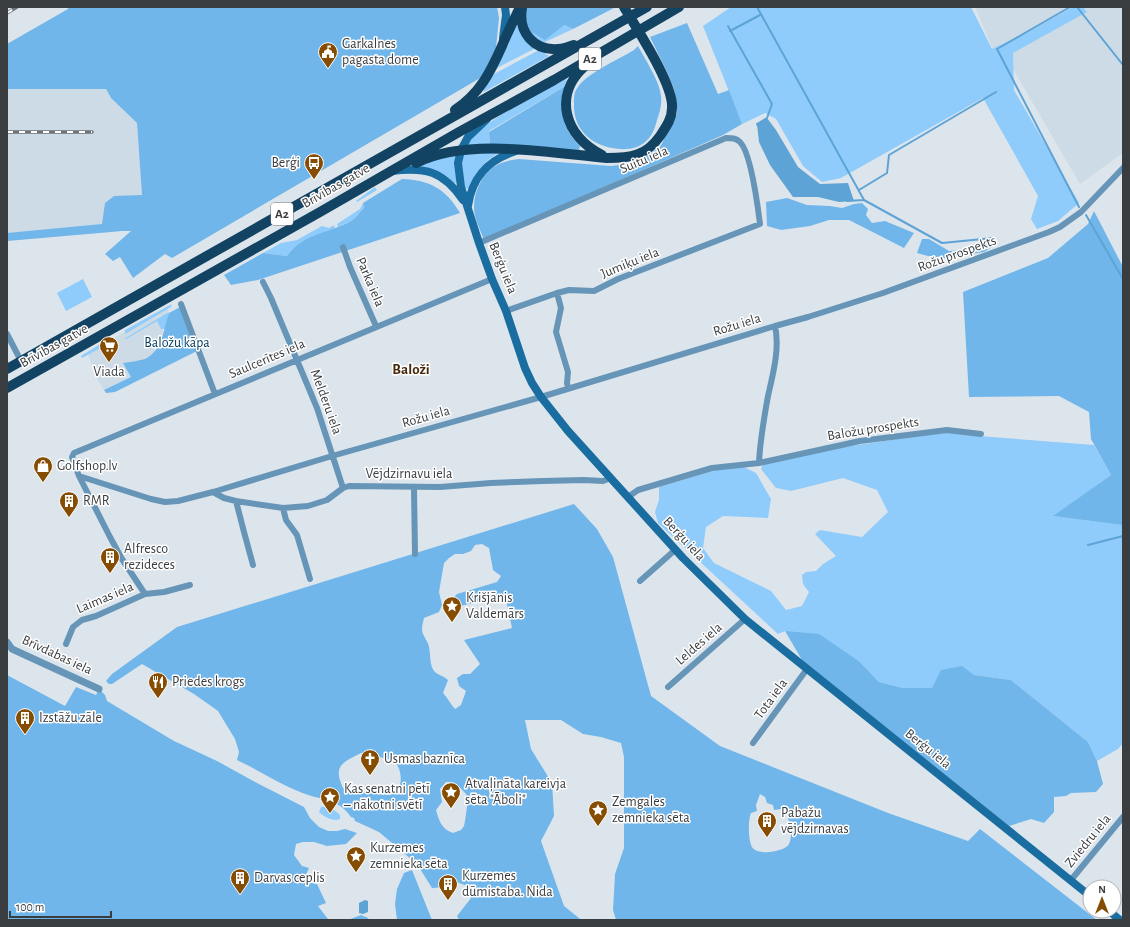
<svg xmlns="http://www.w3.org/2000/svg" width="1130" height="927" font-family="'Alegreya Sans',sans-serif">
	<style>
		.built { fill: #ccdbe6 }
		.green { fill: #8fccfb }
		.forest { fill: #70b6ea; fill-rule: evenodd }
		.water { fill: #5da3d6 }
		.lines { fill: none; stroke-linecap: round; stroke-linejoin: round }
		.stream { stroke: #5da3d6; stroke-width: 2 }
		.minor { stroke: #6695b8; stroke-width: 6 }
		.tertiary { stroke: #6695b8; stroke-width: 7 }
		.secondary { stroke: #1a6da1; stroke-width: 8 }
		.trunk { stroke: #134363; stroke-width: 10 }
		.rail-casing { stroke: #707479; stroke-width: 3.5 }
		.rail { stroke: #fff; stroke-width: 2; stroke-dasharray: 6; stroke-linecap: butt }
		.labels { text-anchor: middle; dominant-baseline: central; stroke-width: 3; stroke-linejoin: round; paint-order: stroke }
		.shield { fill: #fff; stroke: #757779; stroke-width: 1 }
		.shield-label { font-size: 13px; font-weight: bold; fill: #3a3d40 }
		.poi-label { font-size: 14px; fill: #3a3d40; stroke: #fff; text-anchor: start }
		.street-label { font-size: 14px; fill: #3a3d40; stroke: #fff }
		.park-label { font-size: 14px; fill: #00385a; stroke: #fff }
		.neighbourhood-label { font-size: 15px; font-weight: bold; fill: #46290c; stroke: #fff }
	</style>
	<rect width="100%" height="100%" fill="#dde5ec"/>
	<!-- built -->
	<path class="built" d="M975,7H1123V153L1080,184L1013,69L993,50Z
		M104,87L111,98L137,123L142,195L122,231L7,241V88Z
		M169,305L160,342L154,352L131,377L104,390L97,379L88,354Z"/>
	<!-- green -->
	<path class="green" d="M731,7H971L992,49L1027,33L1073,7H1083L1087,12L1013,53L1014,90L1079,203L1058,221L1037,229L1031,219L1038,196L983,98L841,178L822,182L803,166L776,119L765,113L742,124L703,26Z
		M518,20L536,48L495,69Z
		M564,25L573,29L543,43L540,42L528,30Z
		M539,50L549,56L484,92L483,88L494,74Z
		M567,78L564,87L489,131L490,145L467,146C480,120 541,93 567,78Z
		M463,152H500C484,161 475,173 468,189L464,188L462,166Z
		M457,153V182L454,184L421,167V163Z
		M375,187L377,190L357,202L356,201Z
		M363,203L364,208L353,220L338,227L337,224L360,209Z
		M334,225L335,229C316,235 299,239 287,256L263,253L281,243L297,240L322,226L329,228Z
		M83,279L92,297L66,311L57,293Z
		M172,304L171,307L125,334V330Z
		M169,312L165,329H161L157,321L126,339H124Z
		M102,343L106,345L82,358L81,356Z
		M944,432L979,436L1094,445L1111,475L1054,516L1123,525V743L1118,749L1097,761L1088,742L1011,680L974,675L932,688H903L879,682L860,662L785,631L778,634L658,523L655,512L659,500V487L723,468L744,467L756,473L771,499L768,518L723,516L706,527L703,548L714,563L771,591L786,610L802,606L809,592L803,584L802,575L806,572L816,571L823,564L836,556L815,534L820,530L862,537L888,512L877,490L843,478L791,491L776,488L761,469L763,464L818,451Z
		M321,807C328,806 335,810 340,815V819C333,822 325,817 319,812Z"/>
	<!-- forest -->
	<path class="forest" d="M68,7H497L499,18L496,48L482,77L172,258L165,254L133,278L120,257L113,261L105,254L131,231H122L7,241V233L102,224L105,203L114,196L142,195L137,123L111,98L106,89H7V44L68,9Z
		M527,7H616L573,29L564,25L545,40L528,30L526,18Z
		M687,23L718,94L729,90L742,124L723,135L484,240C481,232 477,224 475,216C471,200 479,178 492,168C500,162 510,160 519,159L611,166L627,164L641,160L660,147L677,114L676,103L674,89L668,74L650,37Z
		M638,46C645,59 660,82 661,96C662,103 660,112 657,120C655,128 652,137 644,143C634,150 623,150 612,148C591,144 575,130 574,108C574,100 573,93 578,87C586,74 619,59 634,50Z
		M564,87C561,113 561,127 580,146L579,151L490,145L489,132Z
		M402,179C430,180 446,189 460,213L258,280L231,285L224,275L263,253L287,256C303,233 328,234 351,221C356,218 360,212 364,208L363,203Z
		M787,198L807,205L830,206L842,208L854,204L862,203L868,209L866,215L872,223L885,221L914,233L904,248L849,220H829L810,226L781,230L767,226L766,202Z
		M1094,211L1123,267V530L1122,525L1053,516L1111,475L1091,439L1089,412L1059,396L969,397L963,292L1048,258L1088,224Z
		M922,239H929L949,251C953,251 958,250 962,249C976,246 980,240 995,245L984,252L939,259L917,253Z
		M180,307L197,351L115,392L106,393L104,390L131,377L123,363C130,362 138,361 145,359C163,350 163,330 169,313Z
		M574,504L597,529L613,557L651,696L720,746L888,813L968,841L980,829L1097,920H616L613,910L615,874L624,848V757L621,743L601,737L583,734L561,720H525L531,749L552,783L554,816L541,841L564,906L579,918L581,920H459L457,916L471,898L469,887L457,882L447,887L432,888L417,864L379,832L355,821L354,818L351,817C337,797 321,801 300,792C279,784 258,770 237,760L239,752L235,739L218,711L194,694L142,664L112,684H109L106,681L112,674L177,627ZM482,544L489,548L493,570L501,576L497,582L457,594L451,600L452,608L505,595L512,628L464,640L480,664L470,674H463L457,678L459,686L466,691L461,705L455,709C450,704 448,698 443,693L448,680C444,676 438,675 435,672C429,666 431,655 429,647C428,641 423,637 422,630C422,626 423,622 424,618L439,612L442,605L439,592L444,563L449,558L455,554H463L471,551L475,545ZM361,753L393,760C403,767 405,794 389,795C385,795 380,794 376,793C363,792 356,794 343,788C332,765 344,762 361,753ZM446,782C453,781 466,791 468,798C468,800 465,824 464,826L461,830L453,833C441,829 439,820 436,810L442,802L440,789ZM760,794L765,797L767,803L773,805L774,810L781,809L784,805C788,810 788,816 789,823C791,829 792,838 789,844C785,852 757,856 752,847C748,840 748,820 751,813L757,811L756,805Z
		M785,631L819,634L860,662L879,682L903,688H932L941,670L962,666L974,675L1011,680L1088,742L1097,761L1103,784L1096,792L1071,793L1066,796L1054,797V812L1044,823L1031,819L1009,826L802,660Z
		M7,675L65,706L76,687L96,695L99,689L105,695L107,701L174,741L217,761L257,783L304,807L310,818L319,827L328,831H337L345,829L357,833L346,844L327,846L314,842H303L296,844L294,855L302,866L309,868L304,879L309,882L317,884L326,903L318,906L328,919L348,920L361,915L368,918L369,920H7Z
		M412,870L432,920H397L395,904L397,889L404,873Z"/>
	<!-- water -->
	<path class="water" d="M767,118L776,130L798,167L820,184L848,183L854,201L839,202L818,197H793L770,165L759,142L757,124Z
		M365,900L368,901V912L363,914L359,913V903Z"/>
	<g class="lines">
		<!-- stream -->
		<path class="stream" d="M757,7L864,200
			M1070,7L997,49L1079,207
			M1077,7L1123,65
			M728,26L772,104L767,118L757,124L758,126
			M730,31L760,15
			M859,190L887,173L889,155L996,92
			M847,201L864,200L942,243L993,238
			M1086,215L1123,279
			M1088,545L1123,536"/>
		<!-- minor -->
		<path class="minor" d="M479,243L726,138C732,138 736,138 740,142C751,153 758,208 760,224L618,279L594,291L569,290L557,293L506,311
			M343,247L350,267L376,326
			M263,282L271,298L317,408L343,488
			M557,293L561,308L556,332L568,372L567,383L568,388
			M181,304L215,394
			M7,334L21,361
			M759,463C760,440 764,418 768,396C773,374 780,348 775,326
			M79,476L151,499L165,502L178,501L213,492L332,456L541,397L775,326L808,317L883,293L1049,232L1060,227L1081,212L1123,168
			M414,488L415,554
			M213,492L224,498L236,501L283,508L308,506L327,500L343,488L349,486L440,487L491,483L543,481L584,480L603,481L611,478
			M628,497L638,490L712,468L759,463L860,441L947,430L981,434
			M236,501L244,532L253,565
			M283,508L286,520L297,535L310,579
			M640,581L675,550
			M145,594L122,559L110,537L79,476L72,457L74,453L492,279
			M66,644L73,627L82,620L96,616L145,594L164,592L190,585
			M668,687L745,619
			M753,743L807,669
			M1071,880L1123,817"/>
		<!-- tertiary -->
		<path class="tertiary" d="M7,642L12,649L99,689"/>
		<!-- secondary -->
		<path class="secondary" d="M503,38L506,15L505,7
			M487,119L468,137L461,150L458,163L461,187L479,243L492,279L506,311L525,368L532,383L541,397L568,431L683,558L745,619L1090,896
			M392,171C426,167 443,171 463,200
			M468,206C472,177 488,160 516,151
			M1109,911L1120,920"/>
		<!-- trunk -->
		<path class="trunk" d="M522,9C518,32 534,51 558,49C563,49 569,47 574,45
			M585,66C552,95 565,137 602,155
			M455,110C480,93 490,73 502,46C507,33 514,20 520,7
			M416,163C467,137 551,153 607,158C631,158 646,156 660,136C666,127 672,119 672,108C674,85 637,29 624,7
			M7,369L647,7
			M7,388L320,212L459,132L554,80L679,7"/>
		<!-- rail casing -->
		<g class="rail-casing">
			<path id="rail" d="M7,13L17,7
				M7,132H92"/>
		</g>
		<!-- rail -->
		<use href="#rail" class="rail"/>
	</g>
	<!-- icons -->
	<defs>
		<g id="civic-pin" transform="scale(1)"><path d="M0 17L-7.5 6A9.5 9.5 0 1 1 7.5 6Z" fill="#864c02" stroke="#fff"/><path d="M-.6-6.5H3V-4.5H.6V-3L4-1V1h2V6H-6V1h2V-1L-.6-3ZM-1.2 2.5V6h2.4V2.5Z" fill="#fff"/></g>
		<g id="bus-pin" transform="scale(1)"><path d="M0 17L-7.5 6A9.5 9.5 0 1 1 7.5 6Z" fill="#864c02" stroke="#fff"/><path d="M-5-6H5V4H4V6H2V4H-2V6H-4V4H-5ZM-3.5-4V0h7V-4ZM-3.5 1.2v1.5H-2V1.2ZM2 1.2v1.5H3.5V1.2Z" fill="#fff"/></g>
		<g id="supermarket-pin" transform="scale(1)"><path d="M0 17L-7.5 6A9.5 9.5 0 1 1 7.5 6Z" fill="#864c02" stroke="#fff"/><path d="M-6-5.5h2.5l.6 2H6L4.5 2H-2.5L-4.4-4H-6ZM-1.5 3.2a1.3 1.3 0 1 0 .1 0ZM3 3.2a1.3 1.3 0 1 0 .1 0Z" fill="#fff"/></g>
		<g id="shop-pin" transform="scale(1)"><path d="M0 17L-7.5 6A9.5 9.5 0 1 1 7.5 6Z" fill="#864c02" stroke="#fff"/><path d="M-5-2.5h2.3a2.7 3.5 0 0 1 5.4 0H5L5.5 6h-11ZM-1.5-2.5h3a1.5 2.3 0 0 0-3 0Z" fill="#fff"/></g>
		<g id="building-pin" transform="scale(1)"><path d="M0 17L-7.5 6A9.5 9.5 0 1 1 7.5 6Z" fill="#864c02" stroke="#fff"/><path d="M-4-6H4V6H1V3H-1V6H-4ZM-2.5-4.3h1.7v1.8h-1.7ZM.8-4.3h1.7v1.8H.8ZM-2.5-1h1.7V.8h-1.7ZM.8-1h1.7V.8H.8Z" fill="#fff"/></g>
		<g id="sight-pin" transform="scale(1)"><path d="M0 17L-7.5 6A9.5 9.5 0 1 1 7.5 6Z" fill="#864c02" stroke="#fff"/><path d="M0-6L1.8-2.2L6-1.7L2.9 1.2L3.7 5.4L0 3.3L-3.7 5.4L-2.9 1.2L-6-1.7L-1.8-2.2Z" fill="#fff"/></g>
		<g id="restaurant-pin" transform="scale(1)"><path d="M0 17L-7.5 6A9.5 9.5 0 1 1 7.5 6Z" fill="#864c02" stroke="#fff"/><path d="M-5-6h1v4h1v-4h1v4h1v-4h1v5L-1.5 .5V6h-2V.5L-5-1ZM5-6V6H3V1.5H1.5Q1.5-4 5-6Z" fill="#fff"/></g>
		<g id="church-pin" transform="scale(1)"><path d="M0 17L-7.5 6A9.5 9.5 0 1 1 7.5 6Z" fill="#864c02" stroke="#fff"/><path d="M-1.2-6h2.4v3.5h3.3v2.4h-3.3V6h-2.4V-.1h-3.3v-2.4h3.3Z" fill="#fff"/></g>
	</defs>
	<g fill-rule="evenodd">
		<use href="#civic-pin" x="328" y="52"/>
		<use href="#bus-pin" x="314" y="163"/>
		<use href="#supermarket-pin" x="109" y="346"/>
		<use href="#shop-pin" x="43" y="466"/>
		<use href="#building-pin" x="69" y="501"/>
		<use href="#building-pin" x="110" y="557"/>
		<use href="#sight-pin" x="452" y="606"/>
		<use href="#restaurant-pin" x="158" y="682"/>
		<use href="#building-pin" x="25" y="718"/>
		<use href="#church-pin" x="370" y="759"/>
		<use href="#sight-pin" x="451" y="792"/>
		<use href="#sight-pin" x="330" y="797"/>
		<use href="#sight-pin" x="598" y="810"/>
		<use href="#building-pin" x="767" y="821"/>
		<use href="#sight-pin" x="356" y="856"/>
		<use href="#building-pin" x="240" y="878"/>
		<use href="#building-pin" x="448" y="884"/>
	</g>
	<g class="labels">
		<!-- shield labels -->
		<g class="shield">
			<rect x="579" y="48" width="22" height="22" rx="3"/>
			<rect x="271" y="203" width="22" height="22" rx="3"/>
		</g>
		<g class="shield-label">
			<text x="590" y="59">A2</text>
			<text x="282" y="214">A2</text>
		</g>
		<!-- poi labels -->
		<g class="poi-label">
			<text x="342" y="44">Garkalnes<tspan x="342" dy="16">pagasta dome</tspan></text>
			<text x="300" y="163" text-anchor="end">Berģi</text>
			<text x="109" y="372" text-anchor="middle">Viada</text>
			<text x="57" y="466">Golfshop.lv</text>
			<text x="83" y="501">RMR</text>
			<text x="124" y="549">Alfresco<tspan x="124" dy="16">rezideces</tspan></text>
			<text x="466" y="598">Krišjānis<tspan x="466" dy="16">Valdemārs</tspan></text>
			<text x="172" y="682">Priedes krogs</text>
			<text x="39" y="718">Izstāžu zāle</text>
			<text x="384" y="759">Usmas baznīca</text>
			<text x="465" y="784">Atvaļināta kareivja<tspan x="465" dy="16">sēta "Āboli"</tspan></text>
			<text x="344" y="789">Kas senatni pētī<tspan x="344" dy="16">– nākotni svētī</tspan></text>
			<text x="612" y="802">Zemgales<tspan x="612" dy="16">zemnieka sēta</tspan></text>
			<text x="781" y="813">Pabažu<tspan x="781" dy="16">vējdzirnavas</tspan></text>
			<text x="370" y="848">Kurzemes<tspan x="370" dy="16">zemnieka sēta</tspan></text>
			<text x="462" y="876">Kurzemes<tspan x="462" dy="16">dūmistaba. Nida</tspan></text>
			<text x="254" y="878">Darvas ceplis</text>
		</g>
		<!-- street labels -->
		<g class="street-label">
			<text transform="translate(644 160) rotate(-23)">Suitu iela</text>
			<text transform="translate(336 186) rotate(-30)">Brīvības gatve</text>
			<text transform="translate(957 254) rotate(-20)">Rožu prospekts</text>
			<text transform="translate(630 263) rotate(-22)">Jumiķu iela</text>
			<text transform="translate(503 268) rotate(68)">Berģu iela</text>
			<text transform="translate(370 282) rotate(67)">Parka iela</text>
			<text transform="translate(737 325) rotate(-17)">Rožu iela</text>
			<text transform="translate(54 346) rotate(-29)">Brīvības gatve</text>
			<text transform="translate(267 359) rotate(-23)">Saulcerītes iela</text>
			<text transform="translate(326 402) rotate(70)">Melderu iela</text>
			<text transform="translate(426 417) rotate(-16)">Rožu iela</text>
			<text transform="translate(873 429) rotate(-9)">Baložu prospekts</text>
			<text x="409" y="474">Vējdzirnavu iela</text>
			<text transform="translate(684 539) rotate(47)">Berģu iela</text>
			<text transform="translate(105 598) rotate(-23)">Laimas iela</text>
			<text transform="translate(699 644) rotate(-41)">Leldes iela</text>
			<text transform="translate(57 655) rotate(25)">Brīvdabas iela</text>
			<text transform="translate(771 699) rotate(-54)">Tota iela</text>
			<text transform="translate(928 749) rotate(39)">Berģu iela</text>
			<text transform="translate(1088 841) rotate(-51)">Zviedru iela</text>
		</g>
		<!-- park labels -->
		<g class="park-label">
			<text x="177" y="343">Baložu kāpa</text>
		</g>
		<!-- neighbourhood labels -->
		<g class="neighbourhood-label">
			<text x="411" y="369">Baloži</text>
		</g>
	</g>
	<!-- border -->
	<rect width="1130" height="927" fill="none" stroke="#3a3d40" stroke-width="16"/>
	<!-- north arrow -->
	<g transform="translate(1102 899)"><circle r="19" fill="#ffffff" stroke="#b0b1b3"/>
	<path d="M0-3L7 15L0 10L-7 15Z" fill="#864c02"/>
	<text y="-6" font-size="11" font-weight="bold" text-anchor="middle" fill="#3a3d40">N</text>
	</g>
	<!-- scale -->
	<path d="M10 911v6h101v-6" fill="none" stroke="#3a3d40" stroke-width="2"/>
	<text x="16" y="911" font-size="12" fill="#3a3d40" stroke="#ffffff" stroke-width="3" paint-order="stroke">100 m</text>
</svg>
